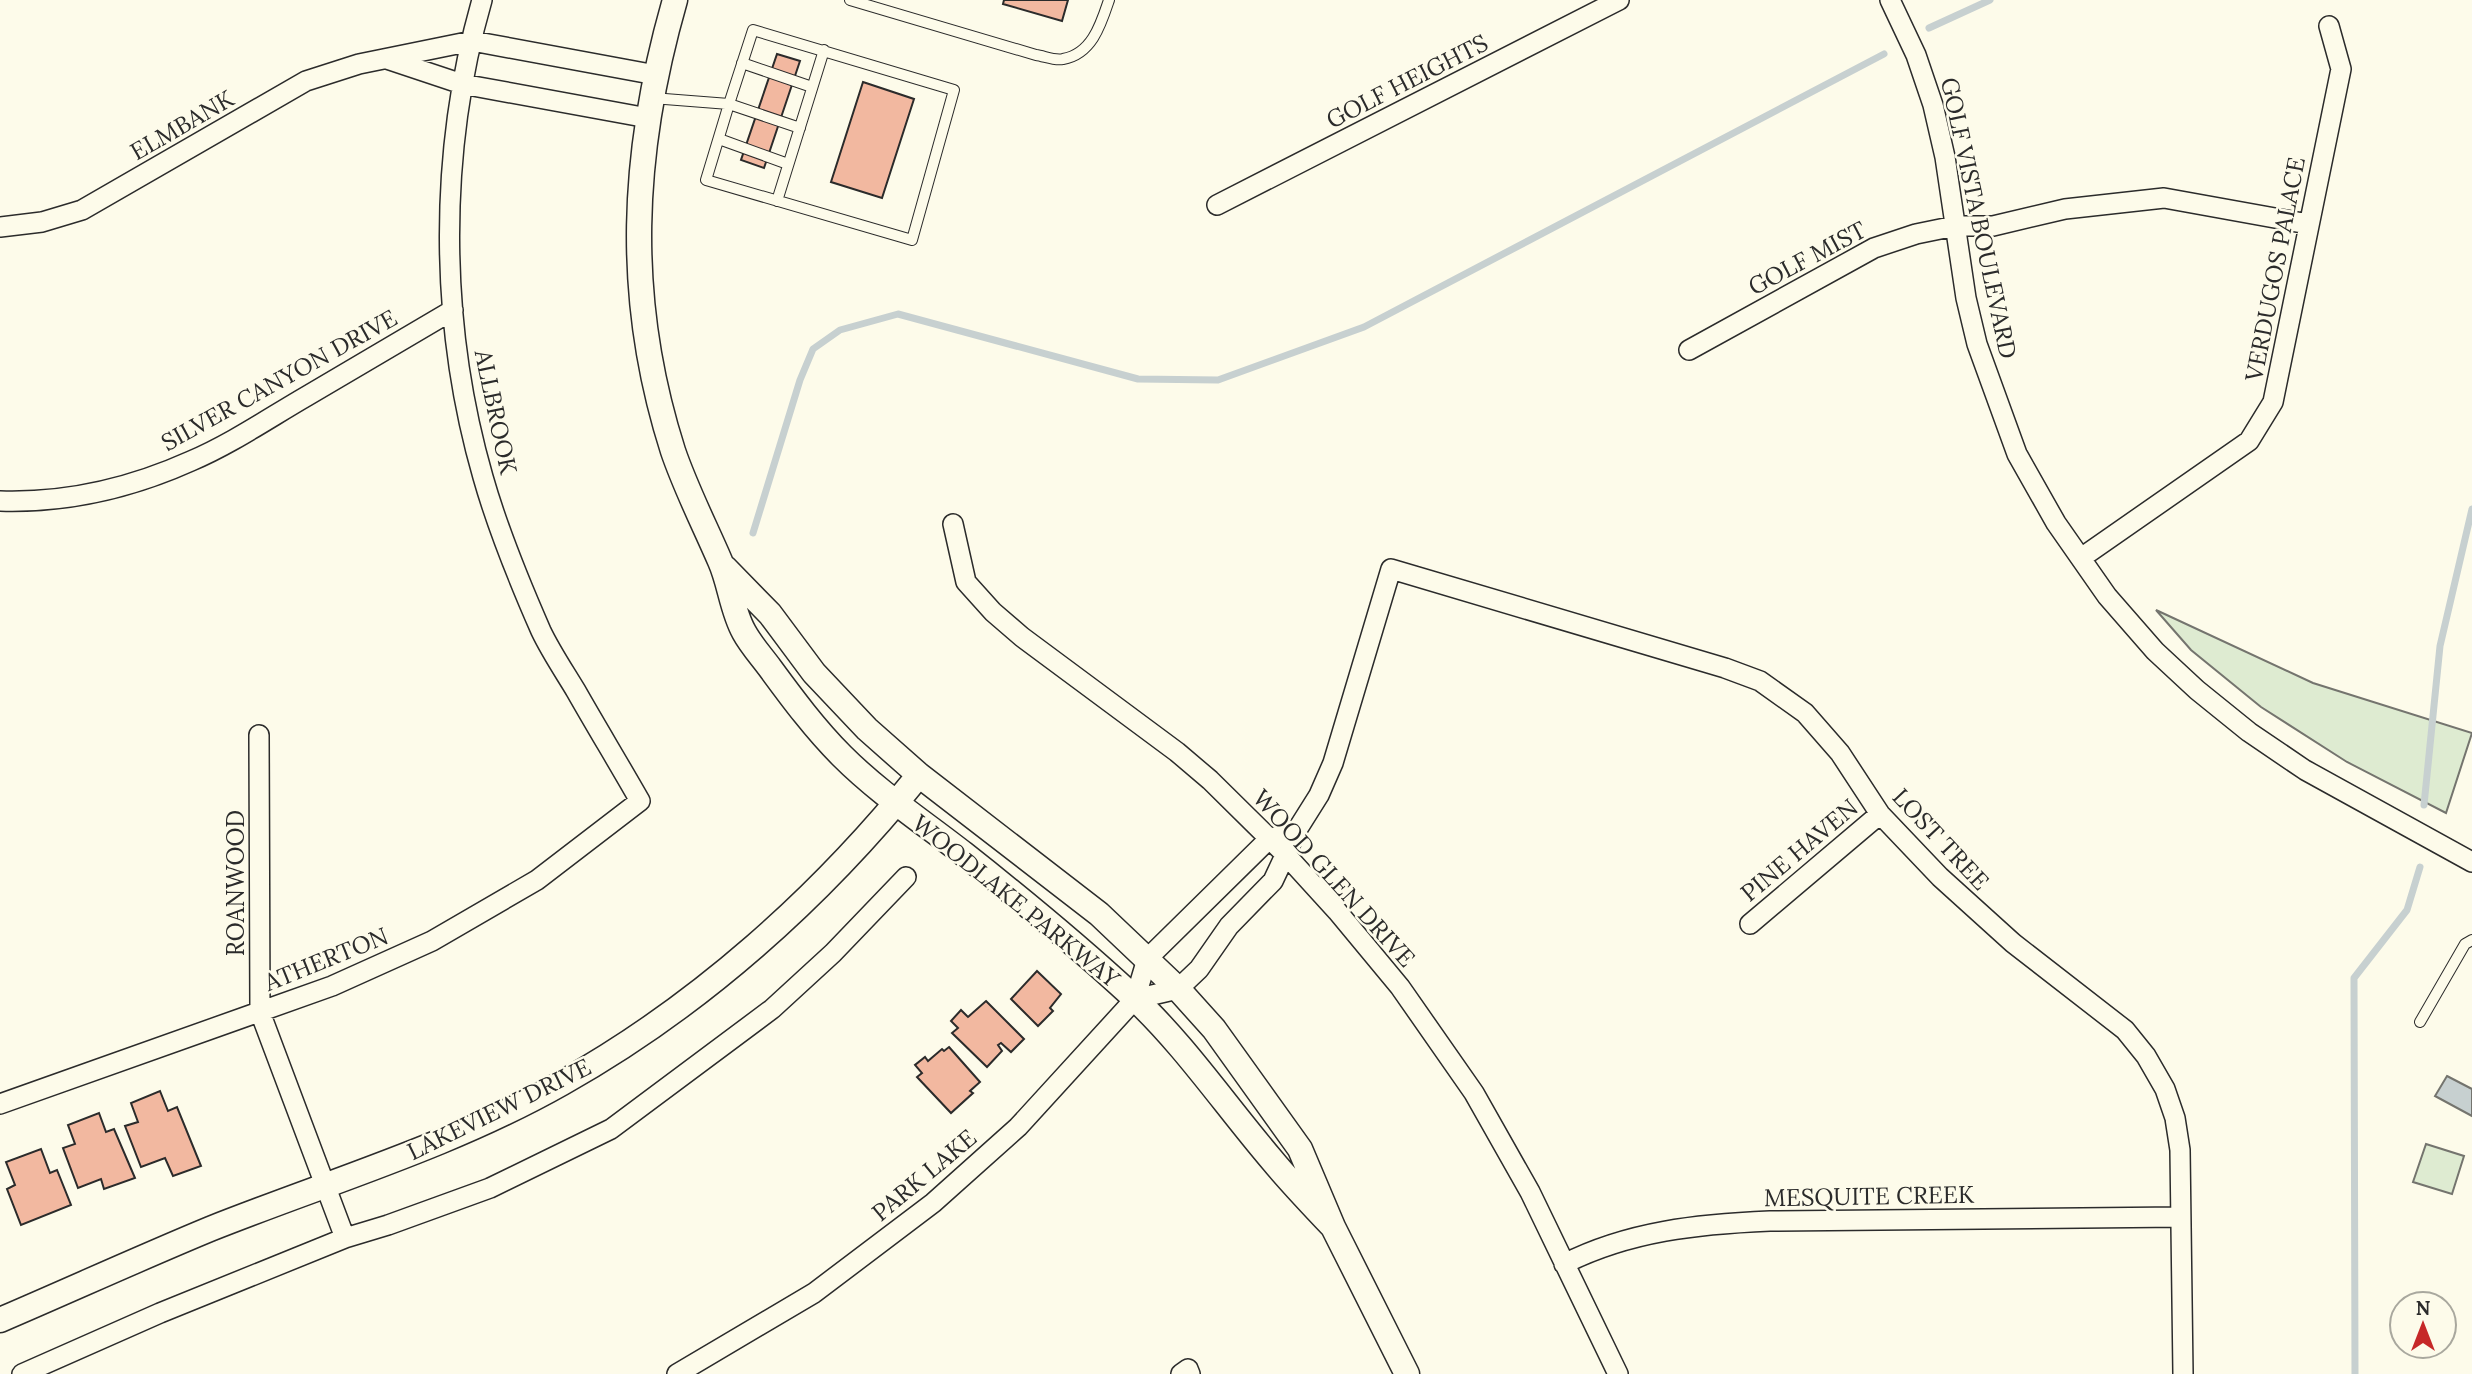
<svg xmlns="http://www.w3.org/2000/svg" width="2472" height="1374" font-family="Lora,serif">
	<style>
		.green { fill: #deebd1; stroke: #74746e; stroke-width: 2 }
		.water { fill: #c7d0d0; stroke: #74746e; stroke-width: 2 }
		.lines { fill: none; stroke-linecap: round; stroke-linejoin: round }
		.stream { stroke: #c7d0d0; stroke-width: 7 }
		.building { fill: #f2b8a0; stroke: #2b2b2b; stroke-width: 2 }
		.service-casing { stroke: #2b2b2b; stroke-width: 12 }
		.minor-casing { stroke: #2b2b2b; stroke-width: 22 }
		.tertiary-casing { stroke: #2b2b2b; stroke-width: 27 }
		.service { stroke: #fdfbea; stroke-width: 10 }
		.minor { stroke: #fdfbea; stroke-width: 19 }
		.tertiary { stroke: #fdfbea; stroke-width: 24 }
		.labels { text-anchor: middle; dominant-baseline: central; stroke-width: 5; stroke-linejoin: round; paint-order: stroke }
		.street-label { font-size: 24px; fill: #2b2b2b; stroke: #fdfbea }
	</style>
	<rect width="100%" height="100%" fill="#fdfbea"/>
	<!-- green -->
	<path class="green" d="M2156,610L2313,683L2472,733L2446,813L2347,762L2261,707L2191,650Z
		M2426,1144L2464,1156L2452,1194L2413,1182Z"/>
	<!-- water -->
	<path class="water" d="M2447,1076L2472,1089V1116L2435,1096Z"/>
	<g class="lines">
		<!-- stream -->
		<path class="stream" d="M1929,28L1990,0
			M753,533L800,380L813,349L840,330L898,314L1138,379L1218,380L1364,327L1884,54
			M2424,805L2440,646L2472,509
			M2355,1374L2354,978L2407,910L2420,867"/>
	</g>
	<!-- building -->
	<path class="building" d="M1004,0H1068L1062,21L1003,4Z
		M777,54L800,61L764,168L741,160Z
		M863,82L914,99L882,198L831,182Z
		M1037,971L1061,994L1050,1008L1053,1011L1038,1026L1011,999Z
		M986,1001L1024,1039L1011,1052L1001,1043L998,1045L1002,1051L987,1067L952,1033L958,1028L951,1021L961,1010L968,1017Z
		M949,1047L980,1082L970,1091L973,1093L951,1113L917,1077L922,1073L915,1065L925,1057L928,1061L942,1049L944,1051Z
		M160,1091L168,1111L177,1107L201,1166L173,1176L165,1158L141,1167L125,1126L138,1122L131,1103Z
		M99,1113L106,1132L114,1129L135,1178L104,1189L101,1179L78,1188L63,1148L75,1144L68,1125Z
		M41,1149L50,1173L57,1170L71,1205L21,1225L7,1189L15,1185L6,1162Z"/>
	<g class="lines">
		<!-- service casing -->
		<g class="service-casing">
			<path id="service" d="M850,0L1036,55C1044,56 1055,61 1063,59C1092,54 1101,24 1109,0
				M742,63L812,87
				M652,98L729,104L706,180L912,240L954,90L753,30L729,104L800,128
				M719,139L788,164
				M777,201L824,50
				M2420,1022L2465,944L2472,940"/>
		</g>
		<!-- minor casing -->
		<g class="minor-casing">
			<path id="minor" d="M1890,0L1916,55L1933,105L1945,157L1966,298L1977,344L2017,454L2056,523L2107,596L2155,651L2197,690L2249,732L2305,770L2472,862
				M387,59L462,84L648,118
				M1217,205L1619,0
				M0,227L42,222L82,210L306,81L359,64L472,41L656,75
				M1689,350L1874,248L1916,234L1955,226H1993L2065,209L2164,198L2308,224
				M0,501C65,503 131,488 191,461C231,444 269,418 307,396C356,367 404,339 453,310
				M953,524L966,582L993,612L1022,637L1177,752L1210,780L1286,855L1337,911L1400,987L1474,1093L1530,1192L1618,1374
				M2081,558L2249,441L2273,402L2341,69L2329,26
				M259,735L260,1012L345,1238L388,1225L490,1188L611,1129L772,1009L833,953L906,877
				M1750,924L1880,814
				M1135,999L1178,989L1199,969L1229,926L1273,881L1297,830L1319,795L1333,763L1391,569L1725,668L1760,681L1805,713L1840,753L1880,814L1940,877L2013,943L2125,1030L2146,1056L2165,1089L2175,1118L2180,1150L2183,1374
				M0,1104L332,986L432,941L537,880L640,801C619,764 597,728 576,691C564,671 551,652 541,631C519,581 498,530 483,477C439,324 438,153 482,0
				M1564,1264C1629,1231 1699,1224 1770,1221L2180,1217
				M22,1374L160,1313L345,1238
				M677,1374L814,1293L933,1203L1018,1127L1135,999L1147,959L1269,839L1281,835
				M1181,1374L1188,1369L1190,1374"/>
		</g>
		<!-- tertiary casing -->
		<g class="tertiary-casing">
			<path id="tertiary" d="M675,0C631,153 624,298 673,451C686,489 704,524 720,561C730,583 732,611 744,632C751,645 762,657 770,668C792,698 815,729 842,756C879,793 923,822 964,854C1021,899 1077,945 1131,995C1184,1044 1225,1105 1272,1160C1291,1183 1312,1205 1333,1227
				M725,568L770,614L814,673L867,729L919,775L1099,914L1178,989L1214,1029L1300,1149L1333,1227L1407,1374
				M0,1320C70,1290 140,1258 210,1229C328,1182 451,1146 562,1083C699,1006 820,898 919,775"/>
		</g>
		<!-- service -->
		<use href="#service" class="service"/>
		<!-- minor -->
		<use href="#minor" class="minor"/>
		<!-- tertiary -->
		<use href="#tertiary" class="tertiary"/>
	</g>
	<g class="labels">
		<!-- street labels -->
		<g class="street-label">
			<text transform="translate(1407 81) rotate(-27)">GOLF HEIGHTS</text>
			<text transform="translate(182 125) rotate(-30)">ELMBANK</text>
			<text transform="translate(1979 218) rotate(78)">GOLF VISTA BOULEVARD</text>
			<text transform="translate(1807 258) rotate(-28)">GOLF MIST</text>
			<text transform="translate(2275 269) rotate(-79)">VERDUGOS PALACE</text>
			<text transform="translate(279 380) rotate(-29)">SILVER CANYON DRIVE</text>
			<text transform="translate(496 412) rotate(78)">ALLBROOK</text>
			<text transform="translate(1941 839) rotate(47)">LOST TREE</text>
			<text transform="translate(1799 850) rotate(-40)">PINE HAVEN</text>
			<text transform="translate(1334 878) rotate(48)">WOOD GLEN DRIVE</text>
			<text transform="translate(235 883) rotate(-90)">ROANWOOD</text>
			<text transform="translate(1016 901) rotate(39)">WOODLAKE PARKWAY</text>
			<text transform="translate(326 959) rotate(-22)">ATHERTON</text>
			<text transform="translate(499 1109) rotate(-26)">LAKEVIEW DRIVE</text>
			<text transform="translate(924 1175) rotate(-40)">PARK LAKE</text>
			<text transform="translate(1869 1196) rotate(-1)">MESQUITE CREEK</text>
		</g>
	</g>
	<!-- north arrow -->
	<g transform="translate(2423 1325)"><circle r="33" fill="#fdfbea" stroke="#a9a89e" stroke-width="2"/>
	<path d="M0-5L12 26L0 18L-12 26Z" fill="#c62828"/>
	<text y="-10" font-size="19" font-weight="bold" text-anchor="middle" fill="#2b2b2b">N</text>
	</g>
</svg>
